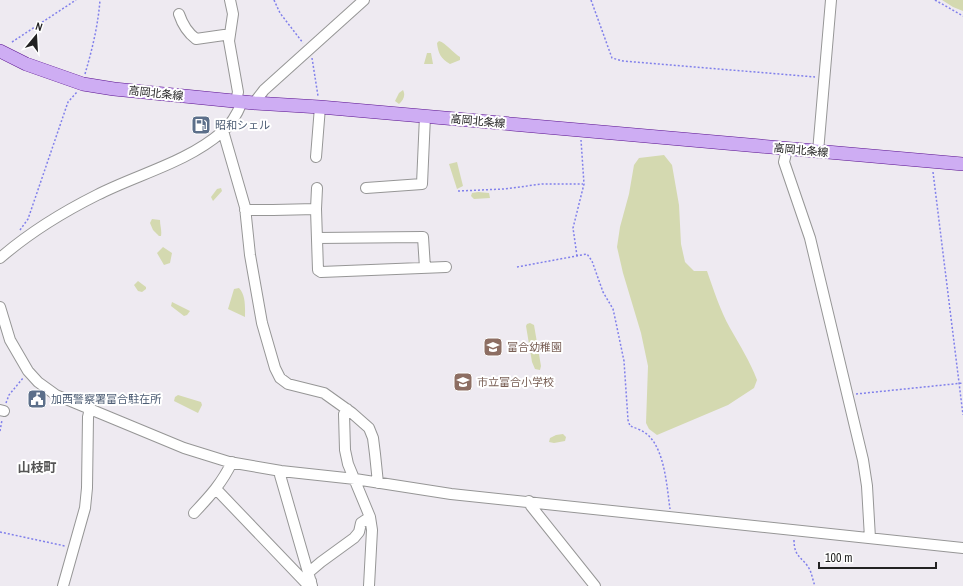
<svg xmlns="http://www.w3.org/2000/svg" width="963" height="586" font-family="'Archivo Narrow','Noto Sans JP',sans-serif">
	<style>
		.water { fill: #d4d9b0 }
		.lines { fill: none; stroke-linecap: round; stroke-linejoin: round }
		.minor-casing { stroke: #969696; stroke-width: 12 }
		.major-casing { stroke: #59118f; stroke-width: 14 }
		.path { stroke: #8180eb; stroke-width: 1.5; stroke-dasharray: 2 2; stroke-linecap: butt }
		.minor { stroke: #fff; stroke-width: 10 }
		.major { stroke: #ceadf3; stroke-width: 13 }
		.labels { text-anchor: middle; dominant-baseline: central; stroke-width: 4; stroke-linejoin: round; paint-order: stroke }
		.street-label { font-size: 11px; fill: #222; stroke: #fff }
		.service-label { font-size: 11px; fill: #4e5e75; stroke: #fff; text-anchor: start }
		.education-label { font-size: 11px; fill: #785e54; stroke: #fff; text-anchor: start }
		.quarter-label { font-size: 13px; font-weight: bold; fill: #555; stroke: #fff }
	</style>
	<rect width="100%" height="100%" fill="#eeeaf1"/>
	<!-- water -->
	<path class="water" d="M942,0H963V11L953,7Z
		M439,41C446,43 453,53 460,57V60L450,64C441,59 438,53 437,43Z
		M427,53H431L433,64H424Z
		M403,90C406,96 403,100 399,104L395,101L399,93Z
		M664,155L672,165L679,205L681,244L685,262L694,271H707C714,291 720,310 730,328C740,346 750,361 757,380L754,388L728,405L657,435L649,429L646,423L648,366L641,333L623,273L617,247L620,227L629,194L634,165L639,158Z
		M457,162L463,186L457,189L449,164Z
		M221,188L222,191L213,201L211,197L217,189Z
		M478,192L489,193L490,198L474,199L471,196L472,193Z
		M152,219L160,220C160,226 162,230 161,236H159L153,230L150,223Z
		M163,247L172,253L170,263L164,265L157,253Z
		M138,281L146,287V289L142,292L138,291L134,285Z
		M239,288C246,295 245,308 245,317L228,309L234,289Z
		M172,302L190,311L187,315L184,316L171,306Z
		M530,323L534,325L541,366L540,370L535,369L532,362L526,326L527,324Z
		M178,395L201,402L202,405L198,413L174,401L175,397Z
		M563,434L566,437L565,441L554,443L549,442L550,438L556,435Z"/>
	<g class="lines">
		<!-- minor casing -->
		<g class="minor-casing">
			<path id="minor" d="M230,0L233,14L229,41L238,92L236,101
				M179,14C182,23 188,33 196,39L224,35L229,36
				M254,103L264,90L364,0
				M223,131L245,207L250,255L262,323L275,368L280,378L288,384L324,393L352,413L369,428L373,438L375,454L378,483
				M787,149L784,162L810,238L863,460L867,486L870,538
				M818,152L831,0
				M316,157L320,107
				M317,188L316,209L318,270L321,272L446,267
				M366,188L422,184L425,116
				M245,210H273L316,209
				M317,238L423,237L425,268
				M0,258C29,233 63,212 97,195C138,174 186,163 222,132C231,125 238,112 242,102
				M0,307L10,340L28,371L38,382L56,395L184,448L229,462L281,471L355,479L451,494L963,548
				M347,409L344,414L345,450L348,464L370,517L372,530L369,586
				M0,410L4,411
				M281,471L280,475L312,586
				M216,489L306,583L311,581
				M529,501L531,506L595,586
				M194,513C210,496 222,483 232,462
				M308,573L321,562L354,538L359,532L361,523L370,517
				M63,586L85,508L87,488L88,417L90,409"/>
		</g>
		<!-- major casing -->
		<g class="major-casing">
			<path id="major" d="M0,51L26,64L83,84L114,89L254,103L320,107L963,164"/>
		</g>
		<!-- path -->
		<path class="path" d="M274,0L280,13L303,43
			M591,0L612,58L623,61L815,77
			M935,0L963,16
			M12,42L76,0
			M312,58L318,96
			M85,74C92,50 98,26 100,0
			M933,172L963,415
			M458,191L504,189L542,184H583
			M20,230L28,219L68,102L77,92
			M577,256L573,228L584,184L581,140
			M517,267L587,254L592,261L603,292L613,309L615,318L624,361L628,420L630,426C636,428 644,431 649,436C665,452 667,488 670,509
			M856,394L963,383
			M6,403L9,395L23,378
			M0,431L2,420
			M0,532L65,546
			M794,540C794,558 803,557 810,570C812,575 813,581 815,586"/>
		<!-- minor -->
		<use href="#minor" class="minor"/>
		<!-- major -->
		<use href="#major" class="major"/>
	</g>
	<!-- icons -->
	<defs>
		<g id="fuel-square" transform="scale(1)"><rect x="-9" y="-9" width="18" height="18" rx="4" fill="#5c6f8a" stroke="#fff"/><path d="M-5.5-6h7V0h2V4h1.3V-2.5L3-4.5l.8-.8L6-3V5H2.5V1h-1V6h-7ZM-4.2-4.7v3.2H.2V-4.7Z" fill="#fff"/></g>
		<g id="school-square" transform="scale(1)"><rect x="-9" y="-9" width="18" height="18" rx="4" fill="#8d6e63" stroke="#fff"/><path d="M0-5L7-2L0 1L-7-2ZM-4 1L0 2.5L4 1V4Q0 6-4 4Z" fill="#fff"/></g>
		<g id="civic-square" transform="scale(1)"><rect x="-9" y="-9" width="18" height="18" rx="4" fill="#5c6f8a" stroke="#fff"/><path d="M-.6-6.5H3V-4.5H.6V-3L4-1V1h2V6H-6V1h2V-1L-.6-3ZM-1.2 2.5V6h2.4V2.5Z" fill="#fff"/></g>
	</defs>
	<g fill-rule="evenodd">
		<use href="#fuel-square" x="201" y="125"/>
		<use href="#school-square" x="493" y="347"/>
		<use href="#school-square" x="463" y="382"/>
		<use href="#civic-square" x="37" y="399"/>
	</g>
	<g class="labels">
		<!-- street labels -->
		<g class="street-label">
			<text transform="translate(156 93) rotate(6)">高岡北条線</text>
			<text transform="translate(478 121) rotate(5)">高岡北条線</text>
			<text transform="translate(801 150) rotate(5)">高岡北条線</text>
		</g>
		<!-- service labels -->
		<g class="service-label">
			<text x="215" y="125">昭和シェル</text>
			<text x="51" y="399">加西警察署富合駐在所</text>
		</g>
		<!-- education labels -->
		<g class="education-label">
			<text x="507" y="347">富合幼稚園</text>
			<text x="477" y="382">市立富合小学校</text>
		</g>
		<!-- quarter labels -->
		<g class="quarter-label">
			<text x="37" y="467">山枝町</text>
		</g>
	</g>
	<!-- north arrow -->
	<g transform="translate(36 36) rotate(18)" stroke="#ffffff" stroke-width="3" paint-order="stroke">
	<path d="M0-3L7 15L0 10L-7 15Z" fill="#222222"/>
	<text y="-6" font-size="11" font-weight="bold" text-anchor="middle" fill="#222222">N</text>
	</g>
	<!-- scale -->
	<path d="M819 562v6h117v-6" fill="none" stroke="#222222" stroke-width="2"/>
	<text x="825" y="562" font-size="12" fill="#222222" stroke="#ffffff" stroke-width="3" paint-order="stroke">100 m</text>
</svg>
